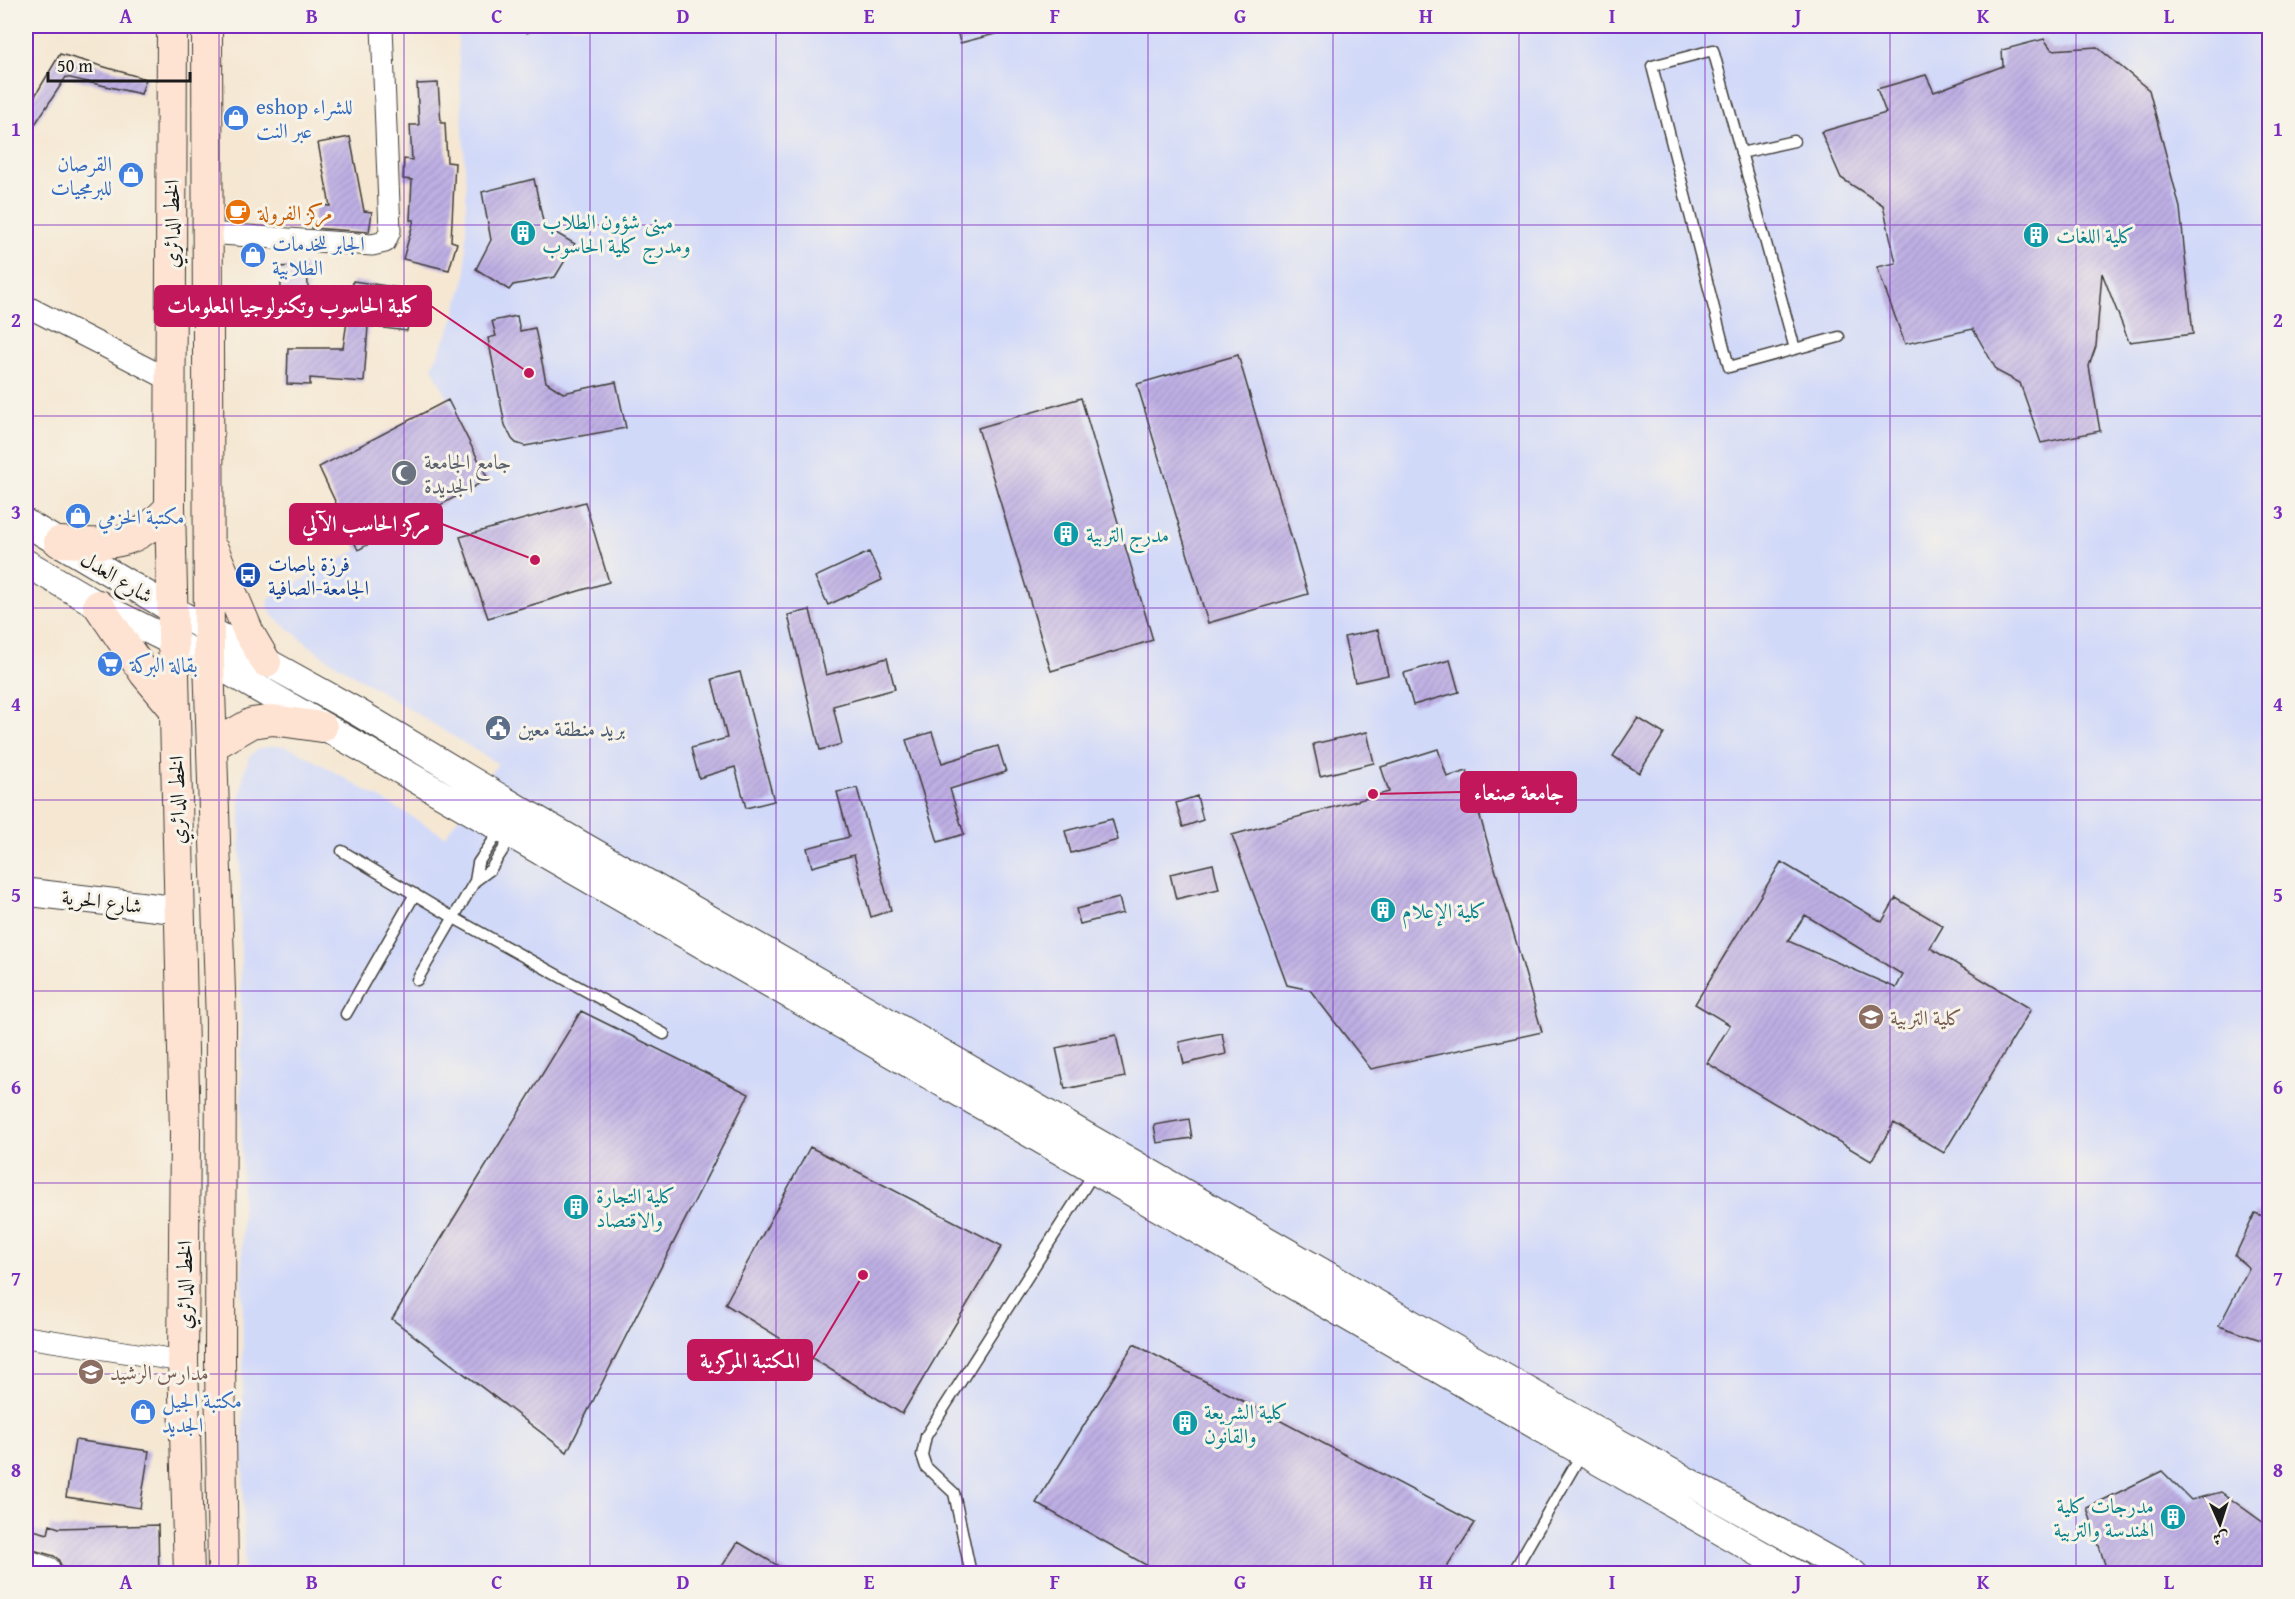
<svg xmlns="http://www.w3.org/2000/svg" width="2295" height="1599" font-family="'Gentium Book Plus',Amiri,serif">
	<style>
		.built { fill: #d1d9f9 }
		.building { fill: url(#building-hatch); fill-rule: evenodd }
		.lines { fill: none; stroke-linecap: round; stroke-linejoin: round }
		.service-casing { stroke: #3d3a37; stroke-width: 13 }
		.minor-casing { stroke: #3d3a37; stroke-width: 23 }
		.tertiary-casing { stroke: #3d3a37; stroke-width: 29 }
		.secondary-casing { stroke: #3d3a37; stroke-width: 32 }
		.path { stroke: #3d3a37; stroke-width: 4; stroke-dasharray: 1.5 4.5; stroke-linecap: butt }
		.service { stroke: #fff; stroke-width: 10 }
		.minor { stroke: #fff; stroke-width: 21 }
		.tertiary { stroke: #fff; stroke-width: 27 }
		.secondary { stroke: #fee3d2; stroke-width: 30 }
		.grid { fill: none; stroke: #7b2cbf; stroke-width: 1.5; stroke-opacity: 0.55 }
		.labels { text-anchor: middle; dominant-baseline: central; stroke-width: 6; stroke-linejoin: round; paint-order: stroke }
		.shop-label { font-size: 21px; fill: #366cbe; stroke: #f7f3e8; text-anchor: start }
		.food-label { font-size: 21px; fill: #c56008; stroke: #f7f3e8; text-anchor: start }
		.culture-label { font-size: 21px; fill: #0d838f; stroke: #f7f3e8; text-anchor: start }
		.street-label { font-size: 21px; fill: #1c1c1c; stroke: #f7f3e8 }
		.worship-label { font-size: 21px; fill: #5b616d; stroke: #f7f3e8; text-anchor: start }
		.transit-label { font-size: 21px; fill: #164399; stroke: #f7f3e8; text-anchor: start }
		.service-label { font-size: 21px; fill: #4e5e75; stroke: #f7f3e8; text-anchor: start }
		.education-label { font-size: 21px; fill: #785e54; stroke: #f7f3e8; text-anchor: start }
		.leader { fill: none; stroke: #c2185b; stroke-width: 2 }
		.callout-dot { fill: #c2185b; stroke: #f7f3e8; stroke-width: 2 }
		.callout { fill: #c2185b; stroke: #c2185b; stroke-width: 2 }
		.callout-label { font-size: 22px; text-anchor: middle; font-weight: bold; fill: #fff }
		.neatline { fill: none; stroke: #7b2cbf; stroke-width: 2 }
		.grid-label { font-size: 20px; text-anchor: middle; font-weight: bold; fill: #7b2cbf }
	</style>
	<defs>
		<pattern id="building-hatch" width="6" height="6" patternUnits="userSpaceOnUse" patternTransform="scale(1.5)"><rect width="6" height="6" fill="#beafe4"/><path d="M-1 1l2-2M0 6l6-6M5 7l2-2" fill="none" stroke="#a396c3"/></pattern>
	</defs>
	<rect width="100%" height="100%" fill="#f7f3e8"/>
	<filter id="ink" filterUnits="userSpaceOnUse"><feTurbulence type="fractalNoise" baseFrequency=".0167" numOctaves="2"/><feDisplacementMap in="SourceGraphic" scale="12" xChannelSelector="R" yChannelSelector="G"/><feConvolveMatrix kernelMatrix="1 2 1 2 8 2 1 2 1" color-interpolation-filters="sRGB"/></filter>
	<filter id="wash" filterUnits="userSpaceOnUse"><feTurbulence type="fractalNoise" baseFrequency=".008" numOctaves="4" result="noise"/><feDisplacementMap in="SourceGraphic" scale="24" xChannelSelector="R" yChannelSelector="G"/><feGaussianBlur stdDeviation="1.35" result="paint"/><feColorMatrix in="noise" values="0 0 0 0 0 0 0 0 0 0 0 0 0 0 0 0 0 1.4 0 .05"/><feComposite in="paint" operator="in"/></filter>
	<g filter="url(#wash)">
		<rect width="100%" height="100%" fill="#f5e7d2"/>
		<!-- built -->
		<path class="built" d="M457,26H2269V1573L244,1574L240,804L244,771L250,756L258,749L271,746H284L298,751L445,836L498,764L320,654L273,616L268,606L269,598L488,479L432,367L451,326L466,275V184Z"/>
		<g id="blocks">
			<!-- building -->
			<path class="building" d="M956,26H1006L1007,31L960,43Z
				M2044,39L2052,50L2097,47L2149,90L2180,208L2193,334L2129,342L2102,273L2096,346L2089,366L2100,431L2041,443L2020,383L1997,371L1973,329L1905,344L1877,267L1896,263L1883,205L1841,178L1821,132L1886,113L1877,89L1926,75L1934,92L2003,66L2002,50Z
				M60,54L146,79L141,94L66,77L26,138V111Z
				M438,83L441,123H445L447,162L455,163L451,241L457,243L449,270L403,259L414,220H410L412,180L403,179L404,159L412,160L410,125H419L417,84Z
				M350,137L364,211L372,212L369,232L312,228L315,204L330,206L318,143Z
				M534,179L544,226L575,244L555,277L513,285L509,290L476,269L491,240L482,192Z
				M307,265L309,307L282,309L280,267Z
				M353,281L413,290L407,331L368,326L364,382L310,378V385L287,384L288,348H343Z
				M517,316L520,331L535,328L546,382L563,393L616,382L626,428L525,446L516,443L512,439L505,425L488,338L496,336L492,321Z
				M1238,355L1308,594L1208,623L1137,384Z
				M1081,398L1153,640L1051,671L978,428Z
				M448,400L488,479L358,550L319,467Z
				M585,502L609,582L488,618L460,537Z
				M869,552L882,580L828,605L815,577Z
				M810,610L826,675L887,658L895,689L833,706L842,744L820,750L788,615Z
				M1378,630L1388,675L1355,682L1344,637Z
				M1450,660L1459,692L1413,705L1404,673Z
				M740,672L774,801L746,808L735,767L699,778L691,748L727,738L712,679Z
				M1638,718L1664,734L1639,773L1613,756Z
				M932,732L942,763L998,746L1006,772L950,789L964,834L938,842L906,740Z
				M1367,732L1374,763L1320,776L1313,744Z
				M1438,749L1447,777L1467,771L1542,1032L1371,1069L1310,990L1287,985L1232,835L1389,792L1381,767Z
				M857,788L891,910L871,917L854,855L812,867L807,848L849,837L837,792Z
				M1197,796L1203,820L1183,827L1176,803Z
				M1112,819L1118,840L1071,853L1065,831Z
				M1781,862L1882,922L1896,898L1943,926L1930,948L2031,1009L1944,1153L1894,1123L1871,1161L1707,1063L1730,1025L1695,1004ZM1805,915L1903,975L1896,988L1788,941Z
				M1213,864L1219,889L1176,899L1170,874Z
				M1119,898L1123,913L1080,924L1076,909Z
				M581,1011L749,1094L567,1452L392,1319Z
				M1222,1033L1226,1054L1184,1064L1179,1042Z
				M1116,1035L1125,1077L1065,1089L1056,1048Z
				M1189,1119L1192,1138L1157,1143L1154,1125Z
				M810,1147L1002,1246L902,1414L725,1304Z
				M2255,1213L2270,1219V1343L2219,1326L2249,1268L2235,1256Z
				M1134,1344L1475,1523L1442,1574H1162L1036,1503Z
				M75,1440L149,1451L140,1508L66,1497Z
				M2162,1471L2191,1500L2221,1492L2268,1526L2270,1574H2108L2087,1508Z
				M50,1525L59,1528L158,1525L159,1574H76L62,1567L58,1559L54,1556L26,1548V1528L48,1534Z
				M738,1542L792,1574H717Z"/>
		</g>
	</g>
	<g filter="url(#ink)">
		<use href="#blocks" fill-opacity="0" stroke="#3d3a37" stroke-width="1.5"/>
		<g class="lines">
			<!-- service casing -->
			<g class="service-casing">
				<path id="service" d="M1741,153L1794,141
					M1795,349L1713,50L1652,66L1729,367L1839,337
					M342,851L454,918L664,1034
					M475,881L478,863L501,829
					M417,980L475,881L490,870L512,836
					M346,1014L415,894
					M971,1574L954,1493L926,1467L922,1455L926,1436L1095,1171
					M1512,1574L1582,1453"/>
			</g>
			<!-- minor casing -->
			<g class="minor-casing">
				<path id="minor" d="M207,233L372,245L385,242L390,231L382,26
					M26,306L170,380
					M26,1337L183,1361
					M26,1560L49,1568L51,1574"/>
			</g>
			<!-- tertiary casing -->
			<g class="tertiary-casing">
				<path id="tertiary" d="M26,523L173,610L359,713L519,809L1596,1430L1854,1574
					M26,563L98,605L209,660L1582,1452L1796,1574
					M26,892L178,910"/>
			</g>
			<!-- secondary casing -->
			<g class="secondary-casing">
				<path id="secondary" d="M172,26L170,507L185,1133L183,1361L189,1574
					M207,26L209,660L221,1022L220,1361L223,1574
					M59,542C111,544 133,549 170,507
					M214,551L249,633L266,662
					M98,605L145,674L175,710
					M212,746L252,723L273,720L322,727"/>
			</g>
			<!-- path -->
			<path class="path" d="M526,26L530,37"/>
			<!-- service -->
			<use href="#service" class="service"/>
			<!-- minor -->
			<use href="#minor" class="minor"/>
			<!-- tertiary -->
			<use href="#tertiary" class="tertiary"/>
			<!-- secondary -->
			<use href="#secondary" class="secondary"/>
		</g>
	</g>
	<!-- grid -->
	<path class="grid" d="M219,26V1574M404,26V1574M590,26V1574M776,26V1574M962,26V1574M1148,26V1574M1333,26V1574M1519,26V1574M1705,26V1574M1890,26V1574M2076,26V1574M26,225H2270M26,416H2270M26,608H2270M26,800H2270M26,991H2270M26,1183H2270M26,1374H2270"/>
	<!-- icons -->
	<defs>
		<g id="shop-disc" transform="scale(1.35)"><circle r="9.5" fill="#3f7fe0" stroke="#f7f3e8"/><path d="M-5-2.5h2.3a2.7 3.5 0 0 1 5.4 0H5L5.5 6h-11ZM-1.5-2.5h3a1.5 2.3 0 0 0-3 0Z" fill="#fff"/></g>
		<g id="cafe-disc" transform="scale(1.35)"><circle r="9.5" fill="#e8710a" stroke="#f7f3e8"/><path d="M-5.5-4.5H6V0H3Q3 3.5 0 3.5H-2.5Q-5.5 3.5-5.5 0ZM3-3.2v2h1.7v-2ZM-6 4.5H4V6H-6Z" fill="#fff"/></g>
		<g id="building-disc" transform="scale(1.35)"><circle r="9.5" fill="#0f9aa8" stroke="#f7f3e8"/><path d="M-4-6H4V6H1V3H-1V6H-4ZM-2.5-4.3h1.7v1.8h-1.7ZM.8-4.3h1.7v1.8H.8ZM-2.5-1h1.7V.8h-1.7ZM.8-1h1.7V.8H.8Z" fill="#fff"/></g>
		<g id="mosque-disc" transform="scale(1.35)"><circle r="9.5" fill="#6b7280" stroke="#f7f3e8"/><path d="M3.5-4.9A6 6 0 1 0 3.5 4.9A5 5 0 1 1 3.5-4.9Z" fill="#fff"/></g>
		<g id="bus-disc" transform="scale(1.35)"><circle r="9.5" fill="#1a4fb4" stroke="#f7f3e8"/><path d="M-5-6H5V4H4V6H2V4H-2V6H-4V4H-5ZM-3.5-4V0h7V-4ZM-3.5 1.2v1.5H-2V1.2ZM2 1.2v1.5H3.5V1.2Z" fill="#fff"/></g>
		<g id="supermarket-disc" transform="scale(1.35)"><circle r="9.5" fill="#3f7fe0" stroke="#f7f3e8"/><path d="M-6-5.5h2.5l.6 2H6L4.5 2H-2.5L-4.4-4H-6ZM-1.5 3.2a1.3 1.3 0 1 0 .1 0ZM3 3.2a1.3 1.3 0 1 0 .1 0Z" fill="#fff"/></g>
		<g id="civic-disc" transform="scale(1.35)"><circle r="9.5" fill="#5c6f8a" stroke="#f7f3e8"/><path d="M-.6-6.5H3V-4.5H.6V-3L4-1V1h2V6H-6V1h2V-1L-.6-3ZM-1.2 2.5V6h2.4V2.5Z" fill="#fff"/></g>
		<g id="university-disc" transform="scale(1.35)"><circle r="9.5" fill="#8d6e63" stroke="#f7f3e8"/><path d="M0-5L7-2L0 1L-7-2ZM-4 1L0 2.5L4 1V4Q0 6-4 4Z" fill="#fff"/></g>
		<g id="school-disc" transform="scale(1.35)"><circle r="9.5" fill="#8d6e63" stroke="#f7f3e8"/><path d="M0-5L7-2L0 1L-7-2ZM-4 1L0 2.5L4 1V4Q0 6-4 4Z" fill="#fff"/></g>
	</defs>
	<g fill-rule="evenodd">
		<use href="#shop-disc" x="236" y="118"/>
		<use href="#shop-disc" x="131" y="175"/>
		<use href="#cafe-disc" x="238" y="212"/>
		<use href="#building-disc" x="523" y="233"/>
		<use href="#building-disc" x="2036" y="235"/>
		<use href="#shop-disc" x="253" y="255"/>
		<use href="#mosque-disc" x="404" y="473"/>
		<use href="#shop-disc" x="78" y="516"/>
		<use href="#building-disc" x="1066" y="534"/>
		<use href="#bus-disc" x="248" y="575"/>
		<use href="#supermarket-disc" x="110" y="664"/>
		<use href="#civic-disc" x="498" y="728"/>
		<use href="#building-disc" x="1383" y="910"/>
		<use href="#university-disc" x="1871" y="1017"/>
		<use href="#building-disc" x="576" y="1207"/>
		<use href="#school-disc" x="91" y="1372"/>
		<use href="#shop-disc" x="143" y="1412"/>
		<use href="#building-disc" x="1185" y="1423"/>
		<use href="#building-disc" x="2173" y="1517"/>
	</g>
	<g class="labels">
		<!-- shop labels -->
		<g class="shop-label">
			<text x="256" y="106">eshop للشراء<tspan x="256" dy="24">عبر النت</tspan></text>
			<text x="112" y="163" text-anchor="end">القرصان<tspan x="112" dy="24">للبرمجيات</tspan></text>
			<text x="272" y="243">الجابر للخدمات<tspan x="272" dy="24">الطلابية</tspan></text>
			<text x="98" y="516">مكتبة الحزمي</text>
			<text x="130" y="664">بقالة البركة</text>
			<text x="162" y="1400">مكتبة الجيل<tspan x="162" dy="24">الجديد</tspan></text>
		</g>
		<!-- food labels -->
		<g class="food-label">
			<text x="258" y="212">مركز الفرولة</text>
		</g>
		<!-- culture labels -->
		<g class="culture-label">
			<text x="542" y="221">مبنى شؤون الطلاب<tspan x="542" dy="24">ومدرج كلية الحاسوب</tspan></text>
			<text x="2056" y="235">كلية اللغات</text>
			<text x="1086" y="534">مدرج التربية</text>
			<text x="1402" y="910">كلية الإعلام</text>
			<text x="596" y="1195">كلية التجارة<tspan x="596" dy="24">والاقتصاد</tspan></text>
			<text x="1204" y="1411">كلية الشريعة<tspan x="1204" dy="24">والقانون</tspan></text>
			<text x="2154" y="1505" text-anchor="end">مدرجات كلية<tspan x="2154" dy="24">الهندسة والتربية</tspan></text>
		</g>
		<!-- street labels -->
		<g class="street-label">
			<text transform="translate(171 224) rotate(-90)">الخط الدائري</text>
			<text transform="translate(117 577) rotate(31)">شارع العدل</text>
			<text transform="translate(177 800) rotate(-91)">الخط الدائري</text>
			<text transform="translate(102 901) rotate(7)">شارع الحرية</text>
			<text transform="translate(184 1285) rotate(-90)">الخط الدائري</text>
		</g>
		<!-- worship labels -->
		<g class="worship-label">
			<text x="424" y="461">جامع الجامعة<tspan x="424" dy="24">الجديدة</tspan></text>
		</g>
		<!-- transit labels -->
		<g class="transit-label">
			<text x="268" y="563">فرزة باصات<tspan x="268" dy="24">الجامعة-الصافية</tspan></text>
		</g>
		<!-- service labels -->
		<g class="service-label">
			<text x="518" y="728">بريد منطقة معين</text>
		</g>
		<!-- education labels -->
		<g class="education-label">
			<text x="1890" y="1017">كلية التربية</text>
			<text x="110" y="1372">مدارس الرشيد</text>
		</g>
	</g>
	<!-- callouts -->
	<path class="leader" d="M529 373L431 306M535 560L442 524M1373 794L1461 792M863 1275L812 1360"/>
	<g class="callout-dot">
		<circle cx="529" cy="373" r="6"/>
		<circle cx="535" cy="560" r="6"/>
		<circle cx="1373" cy="794" r="6"/>
		<circle cx="863" cy="1275" r="6"/>
	</g>
	<g class="callout">
		<rect x="155" y="286" width="276" height="40" rx="6"/>
		<rect x="290" y="504" width="152" height="40" rx="6"/>
		<rect x="1461" y="772" width="115" height="40" rx="6"/>
		<rect x="688" y="1340" width="124" height="40" rx="6"/>
	</g>
	<g class="callout-label">
		<text x="293" y="313">كلية الحاسوب وتكنولوجيا المعلومات</text>
		<text x="366" y="531">مركز الحاسب الآلي</text>
		<text x="1519" y="800">جامعة صنعاء</text>
		<text x="750" y="1368">المكتبة المركزية</text>
	</g>
	<!-- margin -->
	<rect width="2295" height="1599" fill="none" stroke="#f7f3e8" stroke-width="66"/>
	<!-- north arrow -->
	<g transform="translate(2220 1524) rotate(177)" stroke="#f7f3e8" stroke-width="4.5" paint-order="stroke">
	<path d="M0-4.5L10 22L0 15L-10 22Z" fill="#1c1c1c"/>
	<text y="-9" font-size="16" font-weight="bold" text-anchor="middle" fill="#1c1c1c">ش</text>
	</g>
	<!-- scale -->
	<path d="M48 72v9h142v-9" fill="none" stroke="#1c1c1c" stroke-width="3"/>
	<text x="57" y="72" font-size="18" fill="#1c1c1c" stroke="#f7f3e8" stroke-width="4.5" paint-order="stroke">50 m</text>
	<rect x="33" y="33" width="2229" height="1533" class="neatline"/>
	<g class="grid-label">
		<text x="126" y="23">A</text>
		<text x="312" y="23">B</text>
		<text x="497" y="23">C</text>
		<text x="683" y="23">D</text>
		<text x="869" y="23">E</text>
		<text x="1055" y="23">F</text>
		<text x="1240" y="23">G</text>
		<text x="1426" y="23">H</text>
		<text x="1612" y="23">I</text>
		<text x="1798" y="23">J</text>
		<text x="1983" y="23">K</text>
		<text x="2169" y="23">L</text>
		<text x="16" y="136">1</text>
		<text x="2278" y="136">1</text>
		<text x="16" y="327">2</text>
		<text x="2278" y="327">2</text>
		<text x="16" y="519">3</text>
		<text x="2278" y="519">3</text>
		<text x="16" y="711">4</text>
		<text x="2278" y="711">4</text>
		<text x="16" y="902">5</text>
		<text x="2278" y="902">5</text>
		<text x="16" y="1094">6</text>
		<text x="2278" y="1094">6</text>
		<text x="16" y="1285">7</text>
		<text x="2278" y="1285">7</text>
		<text x="16" y="1477">8</text>
		<text x="2278" y="1477">8</text>
		<text x="126" y="1589">A</text>
		<text x="312" y="1589">B</text>
		<text x="497" y="1589">C</text>
		<text x="683" y="1589">D</text>
		<text x="869" y="1589">E</text>
		<text x="1055" y="1589">F</text>
		<text x="1240" y="1589">G</text>
		<text x="1426" y="1589">H</text>
		<text x="1612" y="1589">I</text>
		<text x="1798" y="1589">J</text>
		<text x="1983" y="1589">K</text>
		<text x="2169" y="1589">L</text>
	</g>
</svg>
